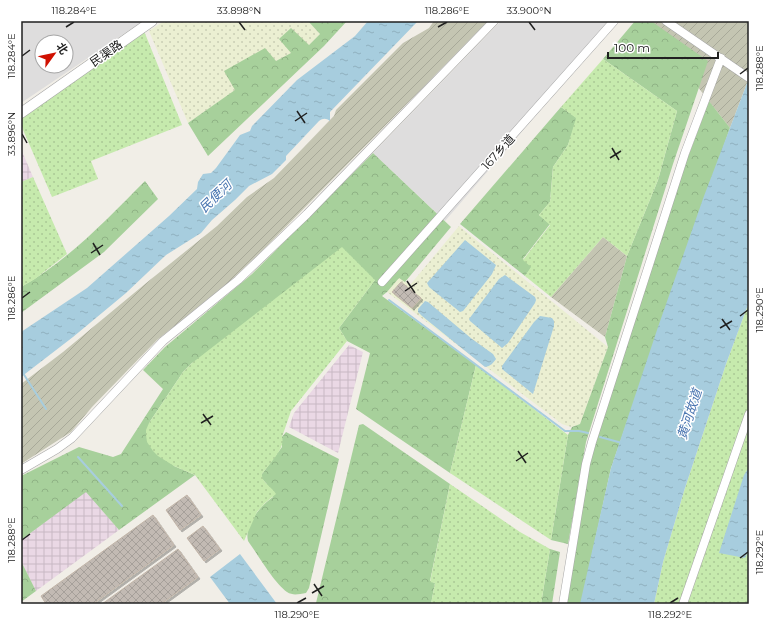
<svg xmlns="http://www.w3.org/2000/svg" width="770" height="625" font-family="Montserrat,'Noto Sans SC',sans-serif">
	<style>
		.residential { fill: #dedddd; fill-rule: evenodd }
		.industrial { fill: url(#industrial-grid) }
		.construction { fill: url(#construction-furrows) }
		.farmland { fill: url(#farmland-dots) }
		.forest { fill: url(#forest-crowns) }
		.garden { fill: url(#garden-dots) }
		.water { fill: url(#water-ripples) }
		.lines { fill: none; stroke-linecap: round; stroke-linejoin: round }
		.stream { stroke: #a7cdde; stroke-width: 2 }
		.building { fill: url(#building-cross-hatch); stroke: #c3b6a9; filter: url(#shadow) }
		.minor-casing { stroke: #a7a7a7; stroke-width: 9 }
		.tertiary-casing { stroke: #a7a7a7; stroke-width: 11 }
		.minor { stroke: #fff; stroke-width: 8 }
		.tertiary { stroke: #fff; stroke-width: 10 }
		.ticks { fill: none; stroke: #202020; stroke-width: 1.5 }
		.labels { text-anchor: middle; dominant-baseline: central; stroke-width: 3; stroke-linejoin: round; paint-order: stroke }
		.street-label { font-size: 12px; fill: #202020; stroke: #fff }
		.water-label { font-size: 13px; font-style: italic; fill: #4b76b1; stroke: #fff }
		.neatline { fill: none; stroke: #202020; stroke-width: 1.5 }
		.ticks-label { font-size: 10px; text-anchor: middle; fill: #202020 }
	</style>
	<defs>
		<pattern id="industrial-grid" width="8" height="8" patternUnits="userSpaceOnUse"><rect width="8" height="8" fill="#ead8e5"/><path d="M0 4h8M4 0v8" fill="none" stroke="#c8b9c4"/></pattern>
		<pattern id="construction-furrows" width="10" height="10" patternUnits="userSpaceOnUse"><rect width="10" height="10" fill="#c4c5b2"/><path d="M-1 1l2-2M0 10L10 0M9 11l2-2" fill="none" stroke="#a8a999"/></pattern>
		<pattern id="farmland-dots" width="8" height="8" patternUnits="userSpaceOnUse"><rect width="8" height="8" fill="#ebefd2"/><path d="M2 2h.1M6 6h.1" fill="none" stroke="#c9cdb4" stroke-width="1.8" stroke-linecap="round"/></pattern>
		<pattern id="forest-crowns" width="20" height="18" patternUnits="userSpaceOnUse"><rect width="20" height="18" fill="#a7d09b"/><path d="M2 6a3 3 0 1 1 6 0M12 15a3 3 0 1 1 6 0" fill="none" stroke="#8fb285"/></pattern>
		<pattern id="garden-dots" width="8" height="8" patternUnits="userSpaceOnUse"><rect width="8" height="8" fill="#c6eaad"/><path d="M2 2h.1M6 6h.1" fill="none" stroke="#aac895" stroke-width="1.8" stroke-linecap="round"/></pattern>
		<pattern id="water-ripples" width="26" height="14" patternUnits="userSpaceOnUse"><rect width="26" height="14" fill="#a7cdde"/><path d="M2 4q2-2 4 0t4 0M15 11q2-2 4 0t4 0" fill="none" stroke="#8fb0be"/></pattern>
		<pattern id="building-cross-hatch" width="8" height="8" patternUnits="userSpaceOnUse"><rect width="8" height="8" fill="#c2bab3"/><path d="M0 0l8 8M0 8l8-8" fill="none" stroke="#a6a09a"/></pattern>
		<filter id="shadow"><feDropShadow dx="2" dy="2" stdDeviation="0" flood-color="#0004"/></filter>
	</defs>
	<rect width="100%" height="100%" fill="#f1eee7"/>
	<!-- residential -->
	<path class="residential" d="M21,21H143L21,103ZM42,42H66V66H42Z
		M501,21H617L445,221L373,153Z"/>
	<!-- industrial -->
	<path class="industrial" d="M21,149L33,177L21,182Z
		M349,345L363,352L338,453L289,427L294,413Z
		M86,491L119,530L36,591L21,561V540Z"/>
	<!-- construction -->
	<path class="construction" d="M434,21H488L268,245L228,283L157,340L92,407L71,432L21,464V384L63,352L145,284L217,226L247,197L274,178L334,116L336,110L403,43L429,28Z
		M646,21H749V78L730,128Z
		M603,237L627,256L605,337L551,297Z"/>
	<!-- farmland -->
	<path class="farmland" d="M164,21H308L320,34L309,45L276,61L225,71L236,90L188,123L149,31Z
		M459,226L608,347L580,424L571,427L562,424L387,292L399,277L410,285Z"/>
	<!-- forest -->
	<path class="forest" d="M308,21H347L324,46L208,156L188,123L235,90L224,71L265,48L276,61L291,53L279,39L291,28L309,45L320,34Z
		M635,21H651L708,61L673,164L586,442L568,544L551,540L568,435L572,427L580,424L608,347L605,337L627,256L658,180L677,111L603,59Z
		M709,101L730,128L611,468L581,604H567L590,461L685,165Z
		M561,107L577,118L568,145L553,167L550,202L539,215L550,224L523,259L532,267L525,276L460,224Z
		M373,153L451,227L405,282L399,278L387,292L382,296L476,365L450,473L356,409L370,353L347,341L339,328L375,280L192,363L183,372L149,423L174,466L195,475L119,530L86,492L21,540V476L79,447L113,457L121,454L163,389L143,370L165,347L252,274Z
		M145,181L158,199L104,252L21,313V287C69,260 107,219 145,181Z
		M363,424L450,484L430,581L435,583L431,604H318L316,603L359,425Z
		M286,432L339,459L309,588L306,593C299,594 293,596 287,592C274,583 258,555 248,541C244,525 260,506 273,497L266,483L261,478L262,474L282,447V437Z
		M550,549L560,552L552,604H541Z
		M21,561L36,591L21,602Z"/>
	<!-- garden -->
	<path class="garden" d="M144,31L182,125L91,161L98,179L52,197L21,125V117Z
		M603,59L677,111L658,180L627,256L603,237L551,297L525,276L531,267L523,260L550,225L539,215L550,202L553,167L568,145L576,118L561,107Z
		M33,177L67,254L35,279L21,287V182Z
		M342,247L375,280L339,328L347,341L291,411L282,437C286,448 268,465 262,474C261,482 272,487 276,494L265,503L257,512L244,541L195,475L174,466L158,456L153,451L147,442L146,435V430L149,423L183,372L192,363Z
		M749,302V604H654L663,562L684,491L726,364Z
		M476,365L568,435L551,540L450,473Z
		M450,484L520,532L550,549L541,604H431L435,583L430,582Z"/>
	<!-- water -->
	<path class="water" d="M368,21H418L330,112V121C326,118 323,118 319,121L286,156V160L272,174L249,186L235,200L212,220L201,233L166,255L126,293L73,337L21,377V332L87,288L169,216L197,189L198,182L203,174L211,173L216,168L240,135L250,131L252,126L297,80L355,36Z
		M749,78V302L726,364L684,491L663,562L654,604H580L611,468L658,327L704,196Z
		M465,240L496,265L492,274L463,311L460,312L429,287L427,283Z
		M505,275L535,297L536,300L535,303L508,343L502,348L470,321L469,319L499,279Z
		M425,301L428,302L472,339L493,354L496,359C493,363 491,366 485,367L422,316L418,312V309Z
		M540,316L552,318L554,321V326L533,394L502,369V366L534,322Z
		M749,467V550L745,558L719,553L744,475Z
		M240,554L277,604H230L210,577Z"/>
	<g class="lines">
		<!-- stream -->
		<path class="stream" d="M389,300L565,431H579L588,433
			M21,370L46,409
			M600,437L622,443
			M78,457L122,506"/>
	</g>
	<!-- building -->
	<path class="building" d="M401,282L421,298L412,308L392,292Z
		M187,495L201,515L180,530L166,510Z
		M153,515L174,545L93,604H46L41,596Z
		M203,526L220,549L204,561L187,538Z
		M178,549L198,577L161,604H102Z"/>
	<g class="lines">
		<!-- minor casing -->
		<g class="minor-casing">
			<path id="minor" d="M666,21L749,78
				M382,282L614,21
				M21,470L57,449L72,438L163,341L238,280L307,214L494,21
				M563,604L586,464L592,442L685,153L721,58
				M683,604L749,414"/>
		</g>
		<!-- tertiary casing -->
		<g class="tertiary-casing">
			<path id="tertiary" d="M21,113L152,21"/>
		</g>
		<!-- minor -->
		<use href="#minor" class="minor"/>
		<!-- tertiary -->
		<use href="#tertiary" class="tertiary"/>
	</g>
	<!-- ticks -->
	<path class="ticks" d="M239,22L245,30M529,22L535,30M66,27L74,22M438,27L447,22M22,56L30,50M740,74L748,68M297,111L305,123M295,121L307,113M22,134L27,143M612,148L619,160M610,158L621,151M93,243L100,255M91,253L103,245M407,281L415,293M405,291L417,283M22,298L30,292M740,316L748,310M722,319L730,330M720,328L732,321M203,414L211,425M201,423L213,416M518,451L526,463M516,461L528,453M22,540L30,534M740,558L748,552M314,584L322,596M312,593L324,586M297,603L306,598M670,603L678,598"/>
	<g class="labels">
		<!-- street labels -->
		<g class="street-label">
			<text transform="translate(106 53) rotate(-35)">民渠路</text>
			<text transform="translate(498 152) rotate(-48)">167乡道</text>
		</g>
		<!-- water labels -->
		<g class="water-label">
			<text transform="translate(215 196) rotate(-44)">民便河</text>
			<text transform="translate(689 414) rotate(-72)">黄河故道</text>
		</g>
	</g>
	<!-- border -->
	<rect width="770" height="625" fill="none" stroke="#ffffff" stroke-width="44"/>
	<!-- north arrow -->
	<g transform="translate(54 54) rotate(57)"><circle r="19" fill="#ffffff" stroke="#a6a6a6"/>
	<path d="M0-3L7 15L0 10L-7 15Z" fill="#d01000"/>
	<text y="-6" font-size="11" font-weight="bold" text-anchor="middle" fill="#202020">北</text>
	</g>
	<!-- scale -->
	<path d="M608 52v6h110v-6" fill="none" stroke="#202020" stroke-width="2"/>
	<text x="614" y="52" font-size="12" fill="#202020" stroke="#ffffff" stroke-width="3" paint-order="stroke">100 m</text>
	<rect x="22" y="22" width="726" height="581" class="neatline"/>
	<g class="ticks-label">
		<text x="74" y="14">118.284°E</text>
		<text x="239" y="14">33.898°N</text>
		<text x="447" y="14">118.286°E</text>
		<text x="529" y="14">33.900°N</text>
		<text transform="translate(11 56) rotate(-90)" y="4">118.284°E</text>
		<text transform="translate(759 68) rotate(-90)" y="4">118.288°E</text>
		<text transform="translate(11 134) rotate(-90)" y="4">33.896°N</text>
		<text transform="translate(11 298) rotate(-90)" y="4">118.286°E</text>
		<text transform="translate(759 310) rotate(-90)" y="4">118.290°E</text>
		<text transform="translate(11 540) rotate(-90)" y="4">118.288°E</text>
		<text transform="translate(759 552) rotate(-90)" y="4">118.292°E</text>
		<text x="297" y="618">118.290°E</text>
		<text x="670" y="618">118.292°E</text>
	</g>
</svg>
